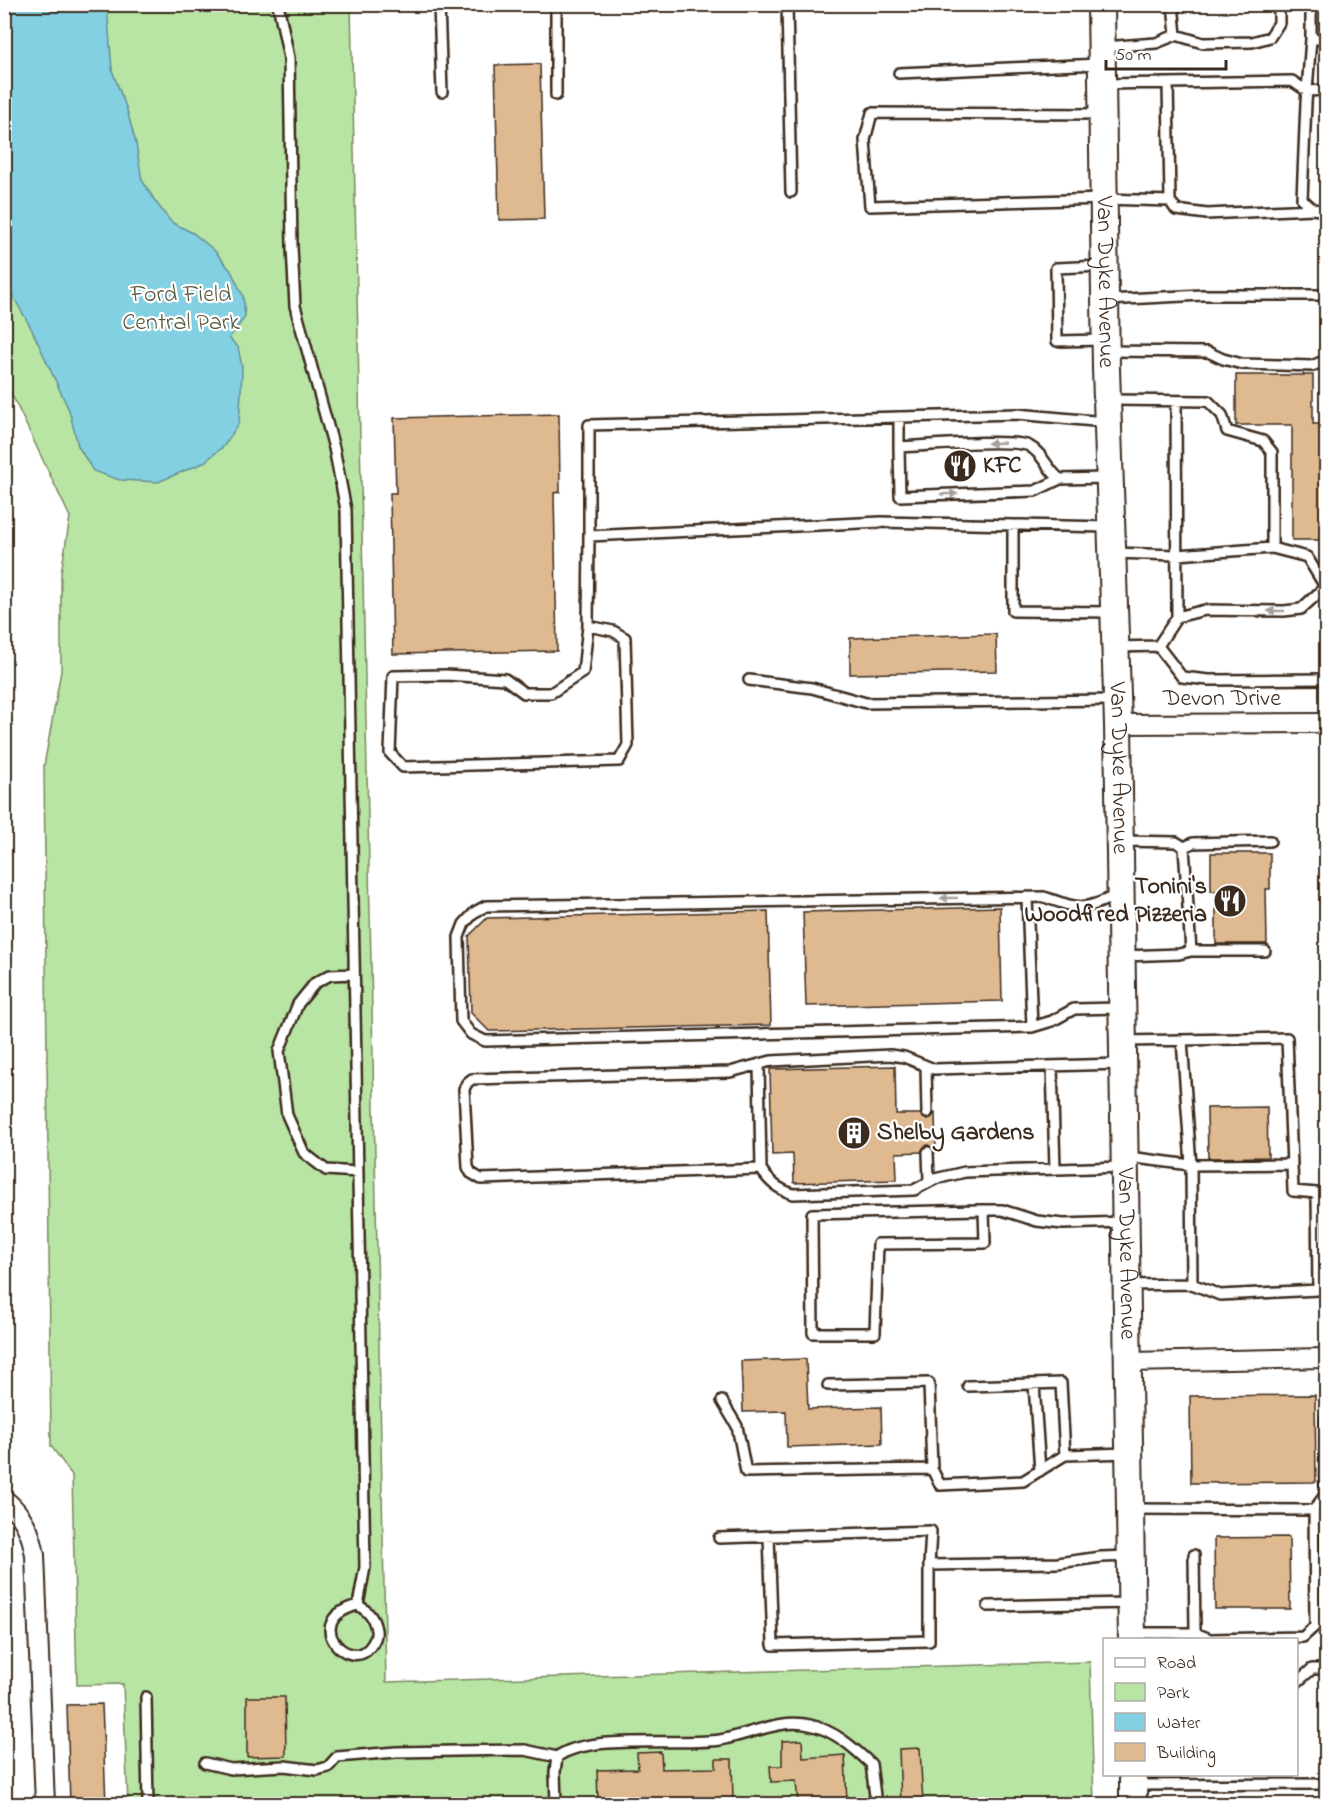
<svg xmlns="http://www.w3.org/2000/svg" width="1331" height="1809" font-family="'Indie Flower',sans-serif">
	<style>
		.green { fill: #b8e5a3; stroke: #7a8860; stroke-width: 1.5 }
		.water { fill: #83d0e2; stroke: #668e94; stroke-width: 1.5 }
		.building { fill: #dfb990; stroke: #3b2a1e; stroke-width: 1.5 }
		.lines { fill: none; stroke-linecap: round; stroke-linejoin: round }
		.service-casing { stroke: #3b2a1e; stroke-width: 14 }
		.minor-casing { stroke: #3b2a1e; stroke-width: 22 }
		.secondary-casing { stroke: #3b2a1e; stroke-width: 30 }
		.service { stroke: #fff; stroke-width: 9 }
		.minor { stroke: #fff; stroke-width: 18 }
		.secondary { stroke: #fff; stroke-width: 26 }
		.oneway { fill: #a79f9a }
		.labels { text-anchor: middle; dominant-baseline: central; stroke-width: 4.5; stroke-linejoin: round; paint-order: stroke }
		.street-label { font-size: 24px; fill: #3b2a1e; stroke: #fff }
		.park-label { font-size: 24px; fill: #5a593f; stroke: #fff }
		.poi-label { font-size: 24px; font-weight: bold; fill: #3b2a1e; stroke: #fff; text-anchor: start }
	</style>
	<rect width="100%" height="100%" fill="#fff"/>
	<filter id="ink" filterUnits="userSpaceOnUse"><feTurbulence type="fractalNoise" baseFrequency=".0167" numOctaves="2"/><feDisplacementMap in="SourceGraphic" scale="12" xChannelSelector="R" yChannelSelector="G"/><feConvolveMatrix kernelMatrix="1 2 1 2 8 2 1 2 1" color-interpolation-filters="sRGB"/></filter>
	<g filter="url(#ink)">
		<!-- green -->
		<path class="green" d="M5,5H351L386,1682L1090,1662L1094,1804H128L123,1684L77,1685L72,1475L51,1446L44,766L61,671V573L70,517L5,380Z"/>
		<!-- water -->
		<path class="water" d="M4,5H107L112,70L127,110L136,144L142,180L155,201L171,222L193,233L214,250L231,271L243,296L245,317L229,338L238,347L242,367L241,395L239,423L224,446L203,463L158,482L120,480L93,471L78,446L69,410L31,328L5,282Z"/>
		<!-- building -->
		<path class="building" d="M540,64L544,219L499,220L495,65Z
			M1236,375H1313V424H1326V540H1292V425H1236Z
			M559,414L560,492L554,493L557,651L393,654L390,493H396L394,418Z
			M996,634L997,671L850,674V638Z
			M1211,853H1270V889H1266L1267,944H1216V891H1211Z
			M1000,907L1002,1001L806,1006L803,912Z
			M768,911L771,1025L489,1031L471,1013L469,936L487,918Z
			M895,1066L896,1114H920L927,1120L931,1118L935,1113L936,1152L928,1145L924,1147L921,1152L896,1153L897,1180L794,1183L793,1154L772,1155L770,1069Z
			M1267,1107L1268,1157L1208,1158L1207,1108Z
			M806,1359L808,1409L881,1407L882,1444L787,1447L786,1411L743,1412L741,1361Z
			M1315,1395L1316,1482L1191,1483L1190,1396Z
			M1289,1537L1290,1609H1215L1214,1538Z
			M247,1697H285L286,1756L247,1757Z
			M102,1704L106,1804H70L67,1705Z
			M802,1740L803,1758L845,1755L847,1804H798L796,1781L771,1782L770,1766H782V1741Z
			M920,1748L923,1804H901L899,1749Z
			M661,1752L662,1769L716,1768V1759H732L733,1804H598L597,1770L638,1769L637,1753Z"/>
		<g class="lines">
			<!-- service casing -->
			<g class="service-casing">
				<path id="service" d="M278,4L289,58L292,247L295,306L334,448L346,510L365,1567L358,1605
					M439,4L442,92
					M556,4V95
					M787,4L791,192
					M1173,4L1176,35
					M1311,4V39H1326
					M1311,39L1306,103L1302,199L1313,209L1326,211
					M1104,47L1156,43L1176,35L1203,43L1252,42L1270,37L1279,23V4
					M899,73L1100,64
					M1104,84L1292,81L1307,91L1326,90
					M1100,114L872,113L865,140L870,206L1104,199L1170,201L1168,83
					M1170,201L1176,210L1207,214L1313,209
					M1102,266L1056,268L1057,341L1104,340
					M1107,300L1202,295H1326
					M1108,351L1208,352L1223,359L1242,364L1312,366L1326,360
					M1109,400L1208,401L1222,415L1227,431L1263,441L1272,452V548L1307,557L1326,588
					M1176,401L1177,617
					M899,417V447
					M1105,422L1017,414L589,425V536L881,522L1108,527
					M1060,479C1047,470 1044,454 1029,446C1012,438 923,446 899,447L900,496L1035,491L1060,479L1107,478
					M1013,525V611L1111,612
					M1114,553L1177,555L1272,548
					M588,626L583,672L551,693H524L505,679L446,675L393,676L390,753L403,767L619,761L628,745L625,638L613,631L588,626L589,536
					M1158,646L1177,617L1205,610L1284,611L1301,609L1324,588L1326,589
					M1117,647L1158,646L1182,677L1209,680L1326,679
					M749,680L812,688L866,703L1114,700
					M1122,841L1176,842L1184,847L1191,951L1179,954L1123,956
					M1184,847L1193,843L1270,841
					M1119,894C1082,911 1082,910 1044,897L486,906L475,912L464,924L459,937L461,1021L471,1034L485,1041L1032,1027L1052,1021L1074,1009L1120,1008
					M1027,897L1032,1027
					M1191,951H1265
					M354,974L330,975L315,983L298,1004L279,1051L287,1115L304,1153L326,1170L358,1172
					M1182,1040L1191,1165L1292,1164
					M1125,1041L1287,1038L1293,1191L1317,1193L1318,1290L1220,1295L1192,1284
					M759,1064L761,1169
					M1121,1064L934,1069L904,1057L890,1055L771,1061L730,1072L472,1079L467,1083L464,1089L468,1167L471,1173L481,1179L761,1169C769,1182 778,1189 793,1194L914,1190L935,1179L965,1172L1124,1167
					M926,1066L927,1113
					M1052,1066L1055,1168
					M928,1152L929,1181
					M984,1210L985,1243L878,1244L875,1333H813L812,1214L979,1210H1002L1037,1221L1063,1224L1124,1222
					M1128,1285L1192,1284L1191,1165L1128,1157
					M1034,1384L1040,1471
					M828,1385L929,1383L932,1469
					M968,1386L1061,1383L1065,1455
					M722,1401L737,1426L746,1472L932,1469L940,1485L1023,1481L1065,1455L1128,1453
					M1131,1509L1314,1510L1315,1626L1303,1637L1210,1639L1195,1633H1133
					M1314,1510L1325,1495L1326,1417
					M769,1537L773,1645L929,1641V1565
					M719,1538L931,1531L929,1565L1058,1563L1101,1557L1130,1556
					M1194,1555L1195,1633
					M358,1605C369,1612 374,1618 376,1630C377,1636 374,1642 370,1647C349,1674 299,1620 358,1605Z
					M988,1606L1130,1603
					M1296,1683L1312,1669H1326
					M146,1697L148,1804
					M205,1763L231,1769L284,1766L317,1770L328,1767L337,1757L396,1752L525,1750L557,1757
					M1134,1785L1326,1784
					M556,1804L555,1772L557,1757C588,1733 680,1746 720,1740C749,1735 780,1718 810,1725C834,1730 854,1748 871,1764L876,1804"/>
			</g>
			<!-- minor casing -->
			<g class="minor-casing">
				<path id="minor" d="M1118,724L1326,723
					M1129,1362L1326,1358
					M4,1499C23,1515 31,1531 35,1555L45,1804"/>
			</g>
			<!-- secondary casing -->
			<g class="secondary-casing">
				<g id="secondary">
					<path id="s1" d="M1101,4L1106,369L1118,724L1132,1640"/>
					<path d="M1133,1774V1804"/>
				</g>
			</g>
			<!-- service -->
			<use href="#service" class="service"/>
			<!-- minor -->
			<use href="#minor" class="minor"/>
			<!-- secondary -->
			<use href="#secondary" class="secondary"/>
		</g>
		<!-- one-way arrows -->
		<defs><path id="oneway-solid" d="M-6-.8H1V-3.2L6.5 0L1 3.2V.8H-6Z" transform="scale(1.5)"/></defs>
		<g class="oneway">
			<use href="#oneway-solid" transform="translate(996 443) rotate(178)"/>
			<use href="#oneway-solid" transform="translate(949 494) rotate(-2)"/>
			<use href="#oneway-solid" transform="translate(1276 611) rotate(180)"/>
			<use href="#oneway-solid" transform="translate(949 898) rotate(179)"/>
		</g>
	</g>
	<!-- icons -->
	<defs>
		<g id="restaurant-disc" transform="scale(1.725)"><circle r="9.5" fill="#3b2a1e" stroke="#fff"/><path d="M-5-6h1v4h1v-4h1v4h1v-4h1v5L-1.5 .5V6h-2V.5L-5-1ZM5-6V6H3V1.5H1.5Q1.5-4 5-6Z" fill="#fff"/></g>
		<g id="building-disc" transform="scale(1.725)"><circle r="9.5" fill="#3b2a1e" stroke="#fff"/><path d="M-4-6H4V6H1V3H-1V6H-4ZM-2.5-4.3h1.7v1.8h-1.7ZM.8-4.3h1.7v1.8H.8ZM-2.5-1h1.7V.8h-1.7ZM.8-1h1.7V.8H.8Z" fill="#fff"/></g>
	</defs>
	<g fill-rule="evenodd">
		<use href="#restaurant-disc" x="960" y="466"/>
		<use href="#restaurant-disc" x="1230" y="901"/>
		<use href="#building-disc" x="854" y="1133"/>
	</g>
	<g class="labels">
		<!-- street labels -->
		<g class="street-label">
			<text stroke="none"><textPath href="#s1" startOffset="278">Van Dyke Avenue</textPath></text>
			<text x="1222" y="699">Devon Drive</text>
			<text stroke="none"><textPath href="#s1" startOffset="764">Van Dyke Avenue</textPath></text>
			<text stroke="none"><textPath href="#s1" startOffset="1250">Van Dyke Avenue</textPath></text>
		</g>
		<!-- park labels -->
		<g class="park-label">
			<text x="181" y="295">Ford Field<tspan x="181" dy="28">Central Park</tspan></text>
		</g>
		<!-- poi labels -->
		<g class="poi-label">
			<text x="983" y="466">KFC</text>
			<text x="1207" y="887" text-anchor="end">Tonini's<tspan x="1207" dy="28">Woodfired Pizzeria</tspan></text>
			<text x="877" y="1133">Shelby Gardens</text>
		</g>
	</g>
	<!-- margin -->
	<rect width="1331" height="1809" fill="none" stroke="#fff" stroke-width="24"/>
	<rect x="12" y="12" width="1307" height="1785" fill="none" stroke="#3b2a1e" stroke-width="2" filter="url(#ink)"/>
	<!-- legend -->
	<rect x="1103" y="1638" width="195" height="138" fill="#ffffff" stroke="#b1aaa5" stroke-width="1.5"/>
	<rect x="1115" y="1658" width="30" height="9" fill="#ffffff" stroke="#b1aaa5" stroke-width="1.5"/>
	<text x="1157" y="1668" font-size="18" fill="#3b2a1e">Road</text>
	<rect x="1115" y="1683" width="30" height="18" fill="#b8e5a3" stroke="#b1aaa5" stroke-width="1.5"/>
	<text x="1157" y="1698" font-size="18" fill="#3b2a1e">Park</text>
	<rect x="1115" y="1713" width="30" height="18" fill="#83d0e2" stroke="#b1aaa5" stroke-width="1.5"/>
	<text x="1157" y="1728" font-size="18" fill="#3b2a1e">Water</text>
	<rect x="1115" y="1743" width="30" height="18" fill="#dfb990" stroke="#b1aaa5" stroke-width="1.5"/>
	<text x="1157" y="1758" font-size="18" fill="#3b2a1e">Building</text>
	<!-- scale -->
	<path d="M1106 60v9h120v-9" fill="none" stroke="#3b2a1e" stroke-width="3"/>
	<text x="1115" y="60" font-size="18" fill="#3b2a1e" stroke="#ffffff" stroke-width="4.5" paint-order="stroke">50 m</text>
</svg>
